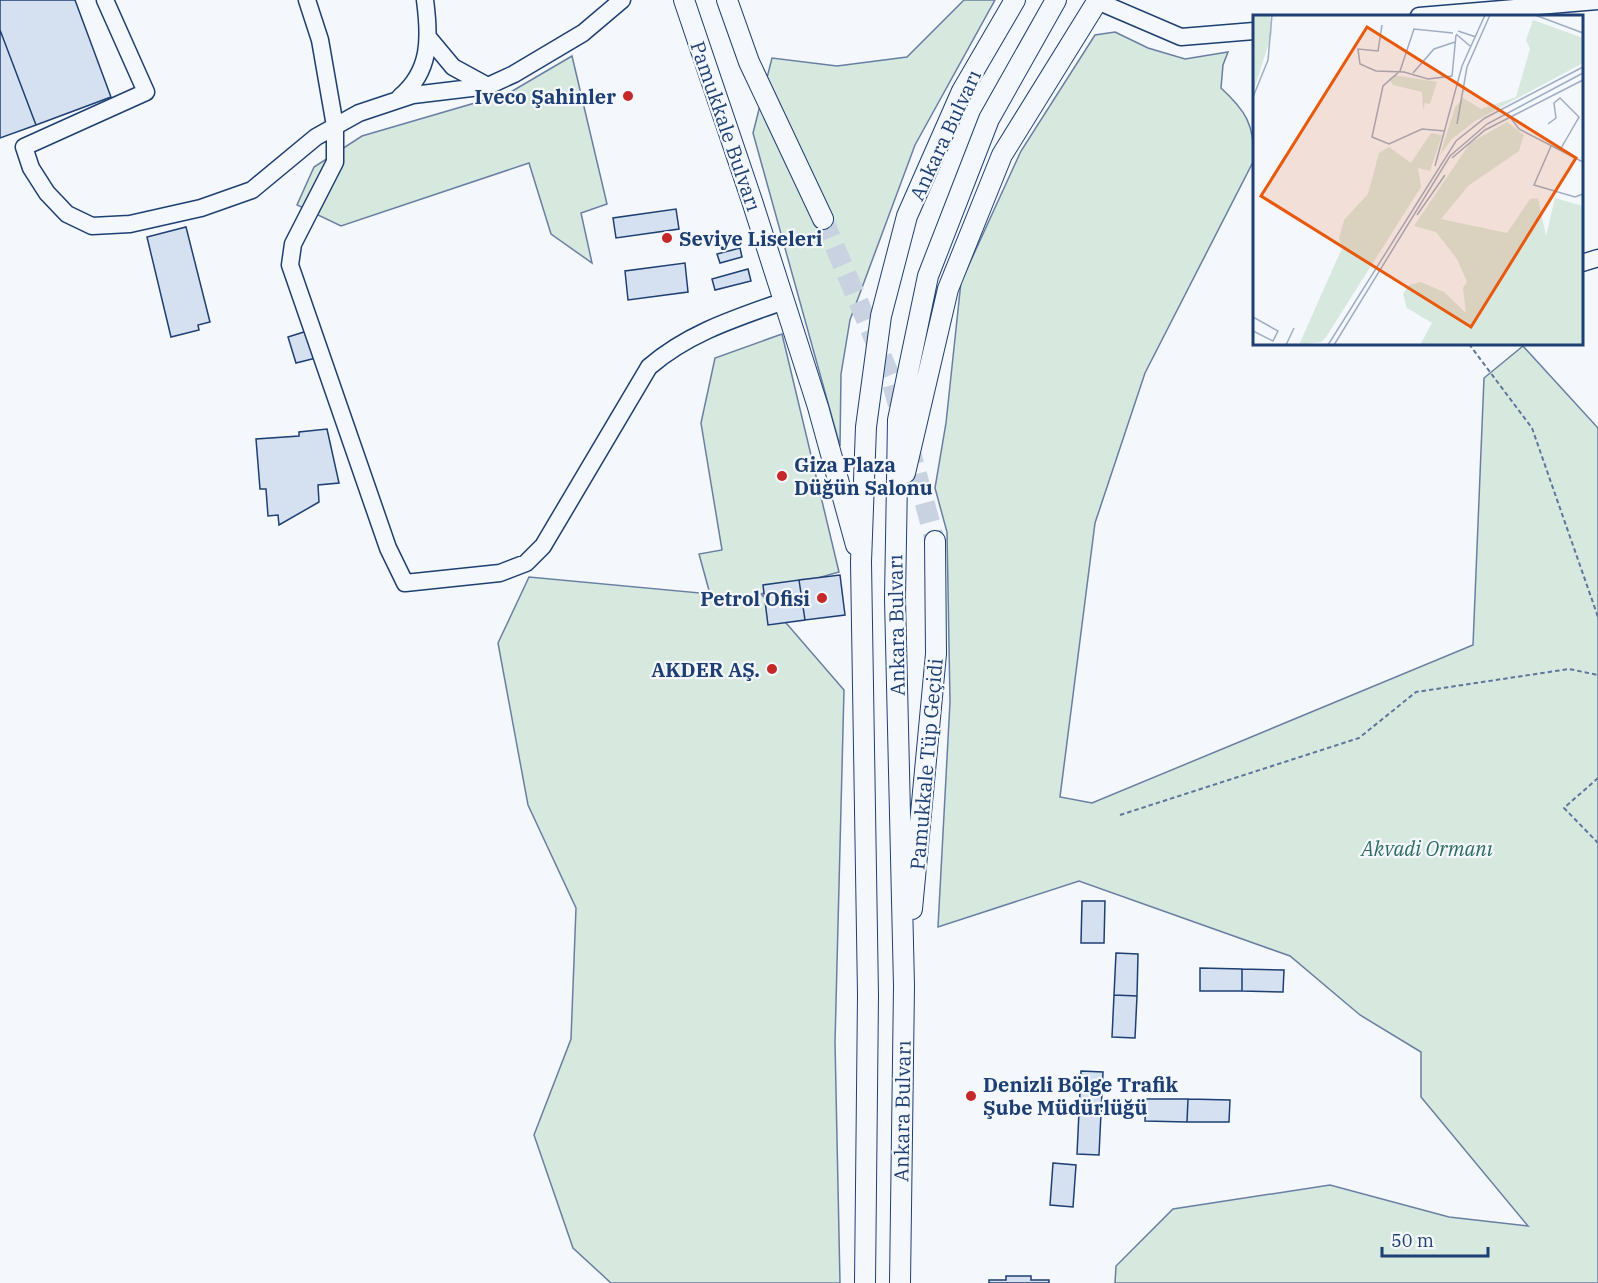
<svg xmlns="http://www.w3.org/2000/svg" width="1598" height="1283" font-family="'IBM Plex Serif',serif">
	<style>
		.green { fill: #d7e8df; stroke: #687fa3; stroke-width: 1.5 }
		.building { fill: #d5e0f0; stroke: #1d3f73; stroke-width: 1.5 }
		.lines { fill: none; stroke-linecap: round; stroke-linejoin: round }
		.major-tunnel { stroke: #c9d2e0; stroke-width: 20; stroke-dasharray: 20 10; stroke-linecap: butt }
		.minor-casing { stroke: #1d3f73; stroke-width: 19 }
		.major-casing { stroke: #1d3f73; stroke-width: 22 }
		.path { stroke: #5e769c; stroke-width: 2; stroke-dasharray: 4.5 3; stroke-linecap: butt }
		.minor { stroke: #f4f7fb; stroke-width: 16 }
		.major { stroke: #f4f7fb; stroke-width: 20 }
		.poi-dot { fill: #c62828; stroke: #f4f7fb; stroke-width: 2 }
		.labels { text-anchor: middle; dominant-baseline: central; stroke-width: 4.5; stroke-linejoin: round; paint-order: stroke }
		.poi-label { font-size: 20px; font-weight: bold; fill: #1d3f73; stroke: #f4f7fb; text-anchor: end }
		.street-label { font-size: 20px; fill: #1d3f73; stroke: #f4f7fb }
		.park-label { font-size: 20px; font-style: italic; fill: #2c6c60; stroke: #f4f7fb }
		.inset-road { fill: none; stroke: #9eadc5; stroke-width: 1.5 }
		.view { fill: #e8590c; fill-opacity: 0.15; stroke: #e8590c; stroke-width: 3 }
		.inset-edge { fill: none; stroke: #1d3f73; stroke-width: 3 }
	</style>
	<rect width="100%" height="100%" fill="#f4f7fb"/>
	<!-- green -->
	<path class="green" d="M964,0H995L915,145L850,320L841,374L840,446L753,133L772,58L837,66L907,57Z
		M1115,32L1148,48L1185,59L1228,52L1223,65L1221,88C1246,111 1254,124 1254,160L1145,373L1095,523L1060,797L1092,803L1473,645L1484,378L1523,346L1598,428V1283H1115L1116,1266L1173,1209L1330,1185L1449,1217L1528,1226L1421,1097V1052L1360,1015L1290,956L1079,881L938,927L950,702L947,532L935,488L946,423L961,282L1021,151L1095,35Z
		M572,56L607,204L581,213L592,263L551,234L529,163L341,226L297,205L314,167L362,136L509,93Z
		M782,334L839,572L761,594L844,690L835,1042L840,1283H611L573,1248L534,1135L571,1039L576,908L528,805L498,643L529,577L710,594L699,554L722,550L701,423L715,358Z"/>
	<!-- building -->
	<path class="building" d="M0,0H75L111,97L36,125L0,30Z
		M0,30L36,125L0,138Z
		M676,209L679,229L616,238L613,218Z
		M186,227L210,322L198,325L199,330L171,337L147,237Z
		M740,248L742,257L720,263L717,254Z
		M685,263L688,292L628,300L625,271Z
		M748,269L751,281L715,290L712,279Z
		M307,331L316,358L296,363L288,337Z
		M327,429L339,483L318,485L319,502L279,525L278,515L268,516L266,489H260L256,439L299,436V432Z
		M840,575L845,615L805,620L799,580Z
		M799,580L805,620L768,625L763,585Z
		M1082,901H1105L1104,943H1081Z
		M1116,953L1138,954L1137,996L1114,995Z
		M1200,968L1242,969V991H1200Z
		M1242,969L1284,970L1283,992L1242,991Z
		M1114,995L1137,996L1135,1038L1112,1037Z
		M1081,1071L1103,1072L1101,1113L1079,1112Z
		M1146,1099H1188L1187,1122L1145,1121Z
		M1188,1099L1230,1100L1229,1122H1187Z
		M1079,1112L1101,1113L1099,1155L1077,1154Z
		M1053,1163L1076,1165L1073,1207L1050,1205Z
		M1006,1276H1031V1280H1049V1283H989V1280H1006Z"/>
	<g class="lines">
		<!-- major-tunnel -->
		<path class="major-tunnel" d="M823,219L890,376L901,416
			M909,445L935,541"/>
		<!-- minor casing -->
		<g class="minor-casing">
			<path id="minor" d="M105,0L146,92L24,147L31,168L47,193L67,214L92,226L130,224L201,208L252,190L316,137L359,113L413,95L488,86L514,74L583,33L622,0
				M307,0L320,40L335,126V162L293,244L290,265L388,548L405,583L500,573L526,563L543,546L649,367C688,333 736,318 784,301
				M1097,1L1181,37L1254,31
				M1419,16L1598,1
				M428,37L453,67L486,85
				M400,97C431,71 430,38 425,0
				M1582,263L1598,258"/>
		</g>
		<!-- major casing -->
		<g class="major-casing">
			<path id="major" d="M684,0L752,201L818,407L856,545
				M727,0L749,62L823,219
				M905,473L948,289L1002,155L1098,0
				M912,909L936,654L935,541
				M865,1283L868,995L861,562L866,427L881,316L907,216L962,91L1015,0
				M900,1283L904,986L895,599L898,420L928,276L989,119L1056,0"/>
		</g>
		<!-- path -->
		<path class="path" d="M1469,344L1532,428L1598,617
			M1598,778L1564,808L1598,843
			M1120,815L1359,738L1416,692L1569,669L1598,675"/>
		<!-- minor -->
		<use href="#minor" class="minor"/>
		<!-- major -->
		<use href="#major" class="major"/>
	</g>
	<!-- markers -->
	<g class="poi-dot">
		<circle cx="628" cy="96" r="6"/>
		<circle cx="667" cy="238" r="6"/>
		<circle cx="782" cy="476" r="6"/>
		<circle cx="822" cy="598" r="6"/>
		<circle cx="772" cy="669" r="6"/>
		<circle cx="971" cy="1096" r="6"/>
	</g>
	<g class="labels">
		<!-- poi labels -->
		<g class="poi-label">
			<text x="616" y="96">Iveco Şahinler</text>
			<text x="679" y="238" text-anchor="start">Seviye Liseleri</text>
			<text x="794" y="464" text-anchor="start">Giza Plaza<tspan x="794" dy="23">Düğün Salonu</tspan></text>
			<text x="810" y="598">Petrol Ofisi</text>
			<text x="760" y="669">AKDER AŞ.</text>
			<text x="983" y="1084" text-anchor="start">Denizli Bölge Trafik<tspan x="983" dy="23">Şube Müdürlüğü</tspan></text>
		</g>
		<!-- street labels -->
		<g class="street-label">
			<text transform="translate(726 126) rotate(71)">Pamukkale Bulvarı</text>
			<text transform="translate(945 135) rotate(-65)">Ankara Bulvarı</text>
			<text transform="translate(896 625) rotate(-91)">Ankara Bulvarı</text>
			<text transform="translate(926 764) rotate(-85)">Pamukkale Tüp Geçidi</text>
			<text transform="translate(902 1111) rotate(-89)">Ankara Bulvarı</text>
		</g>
		<!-- park labels -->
		<g class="park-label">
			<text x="1427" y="848">Akvadi Ormanı</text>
		</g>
	</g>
	<!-- overview -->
	<g transform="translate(1253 15)">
		<rect width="330" height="330" fill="#f4f7fb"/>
		<path d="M0,0H17L19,18L0,78ZM280,5L330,23V48L222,106L199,124L187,140L202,92L210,83L228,94L263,82L277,34L273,25ZM141,60L184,67L177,89L172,88L170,95L169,77L140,70L136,64ZM254,107L271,120L266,136L215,171L188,204L254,218L277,184L285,183L293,221L302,183L330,191V330H167L179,308L154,293L150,279L156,270L168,267L191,277L213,298L210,273L214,267L204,244L183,217L161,211L217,128ZM178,118L189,120L177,156L165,153L168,172L73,322L68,327L46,330L89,233L86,223L91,205L115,179L126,138L136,132L158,148Z" fill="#d7e8df"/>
		<path class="inset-road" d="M282,0L330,18M129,10L125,36L105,34L107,49L123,56L151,57L175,64L199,61L203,20M205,16L223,22M203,19L217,31M160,58L181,34L202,27M0,82L15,45L19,0M257,102L266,114L330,147M204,109L214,52L237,0M295,109L303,103L301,88L307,83L326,102L307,135M192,116L169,114L136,129L119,122L130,71L147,56L161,14L200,18M298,131L281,170L322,182L330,179M199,143L232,115L330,65M182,151L209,51L232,0M164,200L192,160M0,302L25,316L20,326L0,316M33,330L41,313M75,330L203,126L232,103L330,52M81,330L197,141L234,109L330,58"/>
		<path class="view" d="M114,12L323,143L218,312L8,181Z"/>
		<rect width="330" height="330" class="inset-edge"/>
	</g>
	<!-- scale -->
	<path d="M1382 1247v9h106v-9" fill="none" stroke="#1d3f73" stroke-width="3"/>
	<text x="1391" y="1247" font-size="18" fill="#1d3f73" stroke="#f4f7fb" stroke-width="4.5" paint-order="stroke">50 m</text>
</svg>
